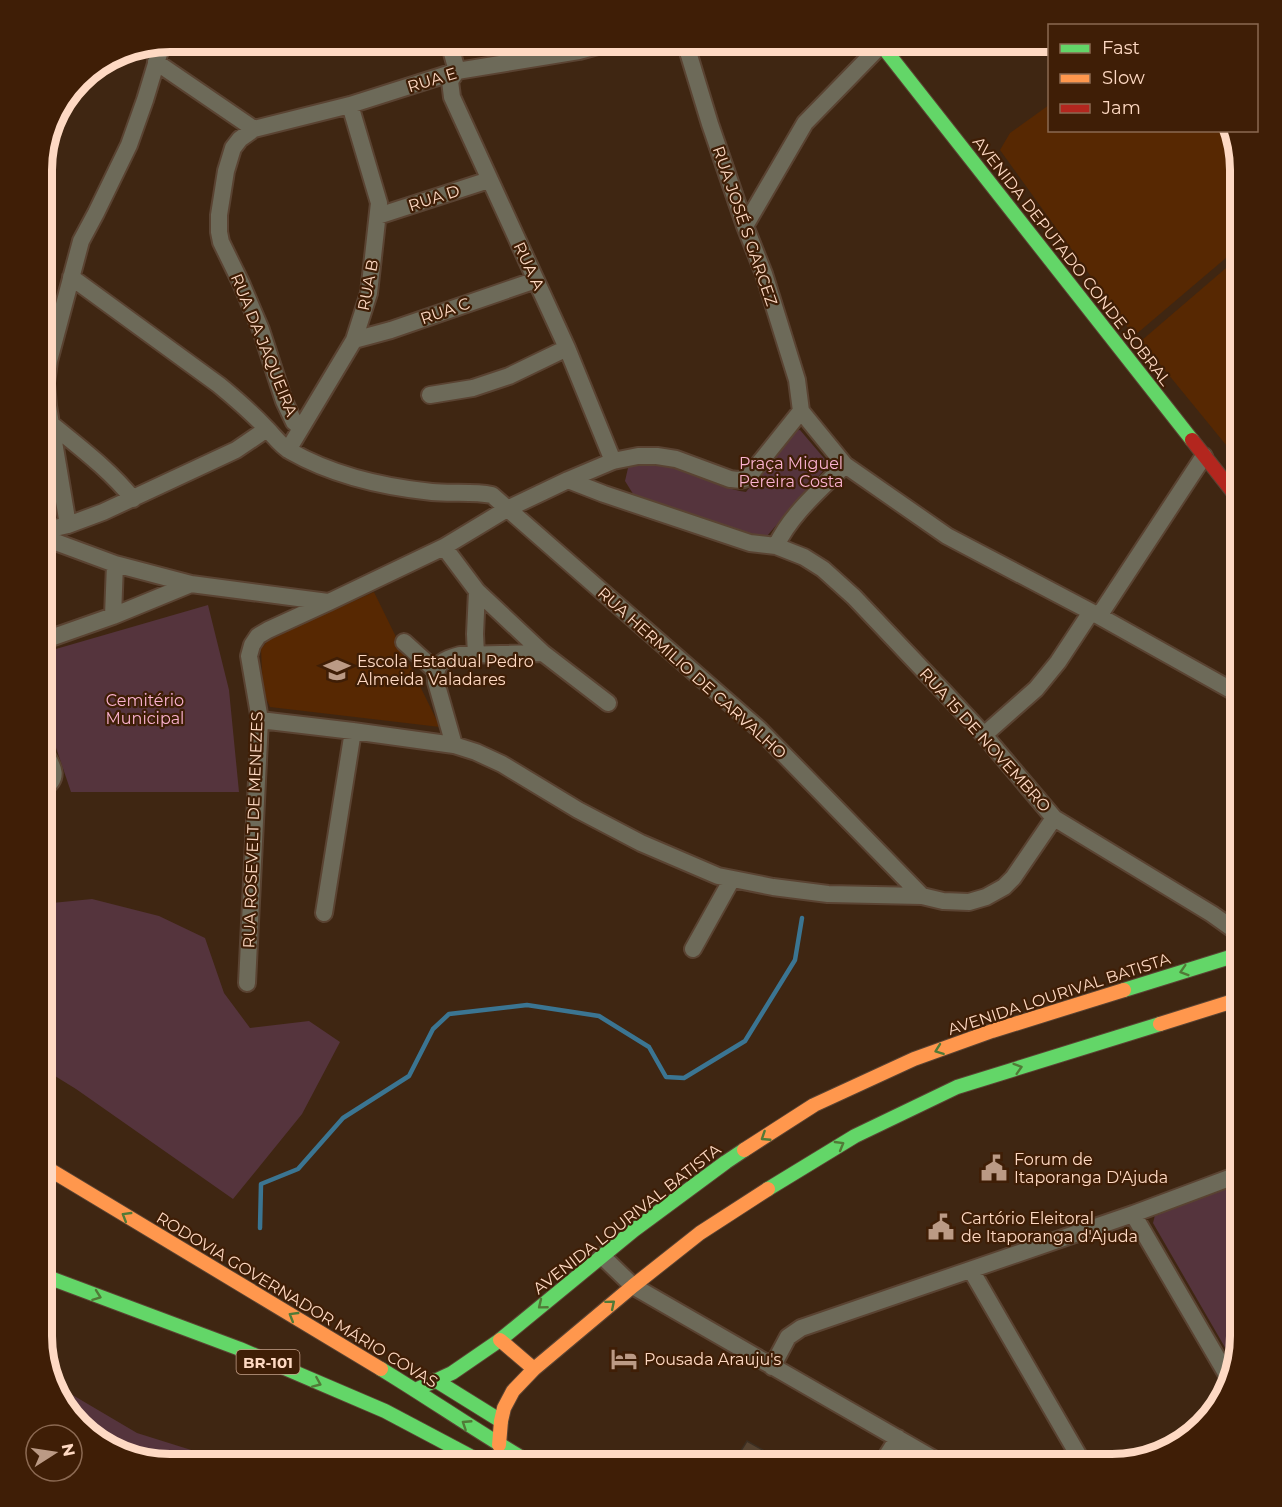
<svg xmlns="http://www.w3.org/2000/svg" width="1282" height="1507" font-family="Montserrat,sans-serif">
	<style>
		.built { fill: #572802 }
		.green { fill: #55343d }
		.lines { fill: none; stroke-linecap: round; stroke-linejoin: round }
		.stream { stroke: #3b7592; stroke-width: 4.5 }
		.street-casing { stroke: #5a4332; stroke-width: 20 }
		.fast-casing { stroke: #5a4332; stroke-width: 16 }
		.slow-casing { stroke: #5a4332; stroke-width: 16 }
		.jam-casing { stroke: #5a4332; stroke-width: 16 }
		.street { stroke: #6d6a59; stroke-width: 16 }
		.fast { stroke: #63d668; stroke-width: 14 }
		.slow { stroke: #ff974d; stroke-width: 14 }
		.jam { stroke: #b3261e; stroke-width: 14 }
		.shaded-wall { fill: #3c2e21 }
		.building { fill: #56422f; stroke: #3c2e21; stroke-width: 1.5 }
		.oneway { stroke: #517a37 }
		.labels { text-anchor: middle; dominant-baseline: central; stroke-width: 4.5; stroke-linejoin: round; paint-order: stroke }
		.shield { fill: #3f1e06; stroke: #c5a18a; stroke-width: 1.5 }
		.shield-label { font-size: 15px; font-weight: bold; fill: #fed9c3 }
		.street-label { font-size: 16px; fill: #fed9c3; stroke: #3f1e06 }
		.park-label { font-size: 16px; fill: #fab2d0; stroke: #3f1e06 }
		.poi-label { font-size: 16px; fill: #fed9c3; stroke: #3f1e06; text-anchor: start }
		.rim { fill: none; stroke: #fed9c3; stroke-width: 8 }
	</style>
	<rect width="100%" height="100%" fill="#3f2612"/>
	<!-- built -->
	<path class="built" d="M1049,105L1050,130L1227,131L1240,170V246L1134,336L1000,150L1010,133Z
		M1240,256V462L1141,341Z
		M374,592L440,727L270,707L263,691L261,649L269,639Z"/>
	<!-- green -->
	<path class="green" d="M800,430L829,464L767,536L758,540L635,497L625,481L628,468C632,466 637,464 642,463C674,461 713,487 746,492L793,431Z
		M208,605L229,690L239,792H71L52,736L42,692V653Z
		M92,899L159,916L205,938L224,993L250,1028L309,1021L340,1042L302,1114L233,1199L76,1089L42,1068V904Z
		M1240,1184V1337L1234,1363L1153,1223L1155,1215Z
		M59,1387L137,1433L239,1465H170L113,1452L68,1415Z"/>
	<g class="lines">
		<!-- stream -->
		<path class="stream" d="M260,1228L261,1184L298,1169L343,1118L409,1076L433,1029L449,1014L527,1005L599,1016L649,1047L666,1077L684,1078L745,1041L795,960L802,918"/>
		<!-- street casing -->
		<g class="street-casing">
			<path id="street" d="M449,42L457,71L450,81L452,97L567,348L613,461
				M685,42L710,124L745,226L764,274L779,322L797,380L801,411L845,465L947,536L1099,616L1240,695
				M156,62L254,129
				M378,216L489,180
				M745,226L805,123L884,42
				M71,277L219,385C236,399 252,413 267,429C274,436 281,446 290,451C332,475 384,487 432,492C452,494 472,491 492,495L759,729L922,896
				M354,340L391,330L536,280
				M430,395L473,388L509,376L567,348
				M50,423C79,447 109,469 133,499
				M301,428L294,422L284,401L261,330L241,283L221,242L219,232V215L226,171L233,148L240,139L254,129L350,105L457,71L579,51L612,42
				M288,450L354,340L369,293L379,203L350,105
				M568,480L604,494L750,543L776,546L804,557L823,569L854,597L945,693L984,735L1054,818L1212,914L1240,934
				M68,525L48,406L46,383L49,361L81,241L96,213L129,145L145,100L162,44
				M42,531L68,525L103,512L236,450L267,429
				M42,537L115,564L191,584L328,602
				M776,546C791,514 820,490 845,465
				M444,547L477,591L543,653L608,703
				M113,616L115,564
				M1099,616L1204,456
				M42,641L113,616L191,584
				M404,642L436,671
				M476,655L475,634L477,591
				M260,720L353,731L454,745L476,752L502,764L578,810L641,843L718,876L773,887L828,894L922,896L943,901L969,902L986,897L1004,887L1013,878L1054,818
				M984,735L1036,689L1058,662L1091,612
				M454,745L436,682C435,662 443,660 460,655L543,653
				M42,789C63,777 51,764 42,748
				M324,913L353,731
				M693,949L732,879
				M247,983L260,720L249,656L252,645L258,636L268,630L329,602L444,547L507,509L568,480L613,461L638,456H657L676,459L730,479C738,480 743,481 749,476L801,411
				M1133,1214L1230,1380
				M602,1256L633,1286L944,1465
				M971,1270L1084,1465
				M772,1367L788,1337L801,1328L1133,1214L1240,1174
				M881,1465L898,1438"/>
		</g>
		<!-- fast casing -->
		<g class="fast-casing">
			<path id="fast" d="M879,42L1192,440
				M1124,990L1240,954
				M768,1189L855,1136L957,1087L1160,1024
				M42,1275L240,1349L385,1411L487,1465
				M381,1369C432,1400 482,1435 534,1465
				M435,1380L501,1421
				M415,1390L452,1373L500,1340L634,1230L726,1162L744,1150"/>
		</g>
		<!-- slow casing -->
		<g class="slow-casing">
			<path id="slow" d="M1160,1024L1240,999
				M744,1150L814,1105L914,1059L992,1031L1124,990
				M42,1165L381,1369
				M500,1340L534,1369
				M499,1445L501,1421L504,1408L513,1391L534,1369L633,1286L700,1233L768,1189"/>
		</g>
		<!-- jam casing -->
		<g class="jam-casing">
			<path id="jam" d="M1192,440L1240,501"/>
		</g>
		<!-- street -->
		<use href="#street" class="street"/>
		<!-- fast -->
		<use href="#fast" class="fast"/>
		<!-- slow -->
		<use href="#slow" class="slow"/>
		<!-- jam -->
		<use href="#jam" class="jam"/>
	</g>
	<!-- shaded-wall -->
	<path class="shaded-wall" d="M768,1453L773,1464L762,1465Z"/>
	<!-- building -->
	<path class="building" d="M747,1441L768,1453L762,1465H732Z
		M1069,1458L1073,1465H1056Z"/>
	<!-- one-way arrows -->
	<defs><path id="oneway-chevron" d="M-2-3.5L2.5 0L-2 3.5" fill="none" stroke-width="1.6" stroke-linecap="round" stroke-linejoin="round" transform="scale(1.5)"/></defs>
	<g class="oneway">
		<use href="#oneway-chevron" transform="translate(1184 971) rotate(163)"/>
		<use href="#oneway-chevron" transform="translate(939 1050) rotate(160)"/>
		<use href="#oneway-chevron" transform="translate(1018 1068) rotate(-17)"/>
		<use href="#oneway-chevron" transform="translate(765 1137) rotate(147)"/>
		<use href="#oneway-chevron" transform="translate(840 1145) rotate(-30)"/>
		<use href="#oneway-chevron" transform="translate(126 1216) rotate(-149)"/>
		<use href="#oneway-chevron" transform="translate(97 1296) rotate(20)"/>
		<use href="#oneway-chevron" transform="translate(611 1304) rotate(-40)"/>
		<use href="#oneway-chevron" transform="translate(542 1305) rotate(141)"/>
		<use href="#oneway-chevron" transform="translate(293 1316) rotate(-149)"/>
		<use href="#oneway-chevron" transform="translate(317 1383) rotate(23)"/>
		<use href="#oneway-chevron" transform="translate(466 1424) rotate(-147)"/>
	</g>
	<!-- icons -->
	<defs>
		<g id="school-bare" transform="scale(2.07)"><path d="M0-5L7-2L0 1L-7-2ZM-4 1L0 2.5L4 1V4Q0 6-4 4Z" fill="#bb9a85" stroke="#3f1e06" stroke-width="2.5" paint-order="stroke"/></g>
		<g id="civic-bare" transform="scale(2.07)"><path d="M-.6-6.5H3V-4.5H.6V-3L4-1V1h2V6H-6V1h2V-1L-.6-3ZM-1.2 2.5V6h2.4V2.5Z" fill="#bb9a85" stroke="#3f1e06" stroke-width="2.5" paint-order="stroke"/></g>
		<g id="hotel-bare" transform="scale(2.07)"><path d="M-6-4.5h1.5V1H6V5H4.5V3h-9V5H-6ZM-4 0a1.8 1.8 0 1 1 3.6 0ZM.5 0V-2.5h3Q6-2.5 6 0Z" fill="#bb9a85" stroke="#3f1e06" stroke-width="2.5" paint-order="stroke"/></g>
	</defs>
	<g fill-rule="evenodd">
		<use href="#school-bare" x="337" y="670"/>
		<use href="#civic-bare" x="994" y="1168"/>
		<use href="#civic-bare" x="941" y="1227"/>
		<use href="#hotel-bare" x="624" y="1359"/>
	</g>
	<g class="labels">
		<!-- shield labels -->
		<rect class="shield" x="236.5" y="1350" width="63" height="24" rx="4.5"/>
		<g class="shield-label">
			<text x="268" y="1362">BR-101</text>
		</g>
		<!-- street labels -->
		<g class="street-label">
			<text transform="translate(432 80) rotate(-17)">RUA E</text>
			<text transform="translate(434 198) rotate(-18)">RUA D</text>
			<text transform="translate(745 226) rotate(71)">RUA JOSÉ S GARCEZ</text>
			<text transform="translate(1072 261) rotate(52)">AVENIDA DEPUTADO CONDE SOBRAL</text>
			<text transform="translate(529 266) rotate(65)">RUA A</text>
			<text transform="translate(368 285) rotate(-79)">RUA B</text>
			<text transform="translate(445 311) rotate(-19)">RUA C</text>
			<text transform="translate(264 345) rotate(68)">RUA DA JAQUEIRA</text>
			<text transform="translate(692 673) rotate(42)">RUA HERMILIO DE CARVALHO</text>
			<text transform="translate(985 740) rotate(48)">RUA 15 DE NOVEMBRO</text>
			<text transform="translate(253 830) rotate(-88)">RUA ROSEVELT DE MENEZES</text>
			<text transform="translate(1059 994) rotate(-18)">AVENIDA LOURIVAL BATISTA</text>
			<text transform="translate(627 1219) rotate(-38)">AVENIDA LOURIVAL BATISTA</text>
			<text transform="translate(297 1300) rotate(31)">RODOVIA GOVERNADOR MÁRIO COVAS</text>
		</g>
		<!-- park labels -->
		<g class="park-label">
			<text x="791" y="463">Praça Miguel<tspan x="791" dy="18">Pereira Costa</tspan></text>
			<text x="145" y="700">Cemitério<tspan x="145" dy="18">Municipal</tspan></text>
		</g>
		<!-- poi labels -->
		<g class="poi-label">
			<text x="357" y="661">Escola Estadual Pedro<tspan x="357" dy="18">Almeida Valadares</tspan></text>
			<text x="1014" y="1159">Forum de<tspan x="1014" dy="18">Itaporanga D'Ajuda</tspan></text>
			<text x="961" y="1218">Cartório Eleitoral<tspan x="961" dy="18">de Itaporanga d'Ajuda</tspan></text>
			<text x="644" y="1359">Pousada Arauju's</text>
		</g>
	</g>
	<!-- crop -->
	<path d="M0 0H1282V1507H0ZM170 52H1112A118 118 0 0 1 1230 170V1336A118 118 0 0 1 1112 1454H170A118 118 0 0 1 52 1336V170A118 118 0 0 1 170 52Z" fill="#3f1e06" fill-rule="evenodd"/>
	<path class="rim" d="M170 52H1112A118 118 0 0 1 1230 170V1336A118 118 0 0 1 1112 1454H170A118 118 0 0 1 52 1336V170A118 118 0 0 1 170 52Z"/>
	<!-- legend -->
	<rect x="1048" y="24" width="210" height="108" fill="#3f1e06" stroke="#8b6952" stroke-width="1.5"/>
	<rect x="1060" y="44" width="30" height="9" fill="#63d668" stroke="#8b6952" stroke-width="1.5"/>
	<text x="1102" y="54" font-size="18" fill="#fed9c3">Fast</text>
	<rect x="1060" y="74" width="30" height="9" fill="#ff974d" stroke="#8b6952" stroke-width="1.5"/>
	<text x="1102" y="84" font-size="18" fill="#fed9c3">Slow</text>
	<rect x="1060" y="104" width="30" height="9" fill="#b3261e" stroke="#8b6952" stroke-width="1.5"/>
	<text x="1102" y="114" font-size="18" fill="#fed9c3">Jam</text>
	<!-- north arrow -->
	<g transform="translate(54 1453) rotate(78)"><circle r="28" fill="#3f1e06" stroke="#8b6952" stroke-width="1.5"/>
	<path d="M0-4.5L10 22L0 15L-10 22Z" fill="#bb9a85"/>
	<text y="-9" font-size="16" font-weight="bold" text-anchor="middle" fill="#fed9c3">N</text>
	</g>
</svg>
